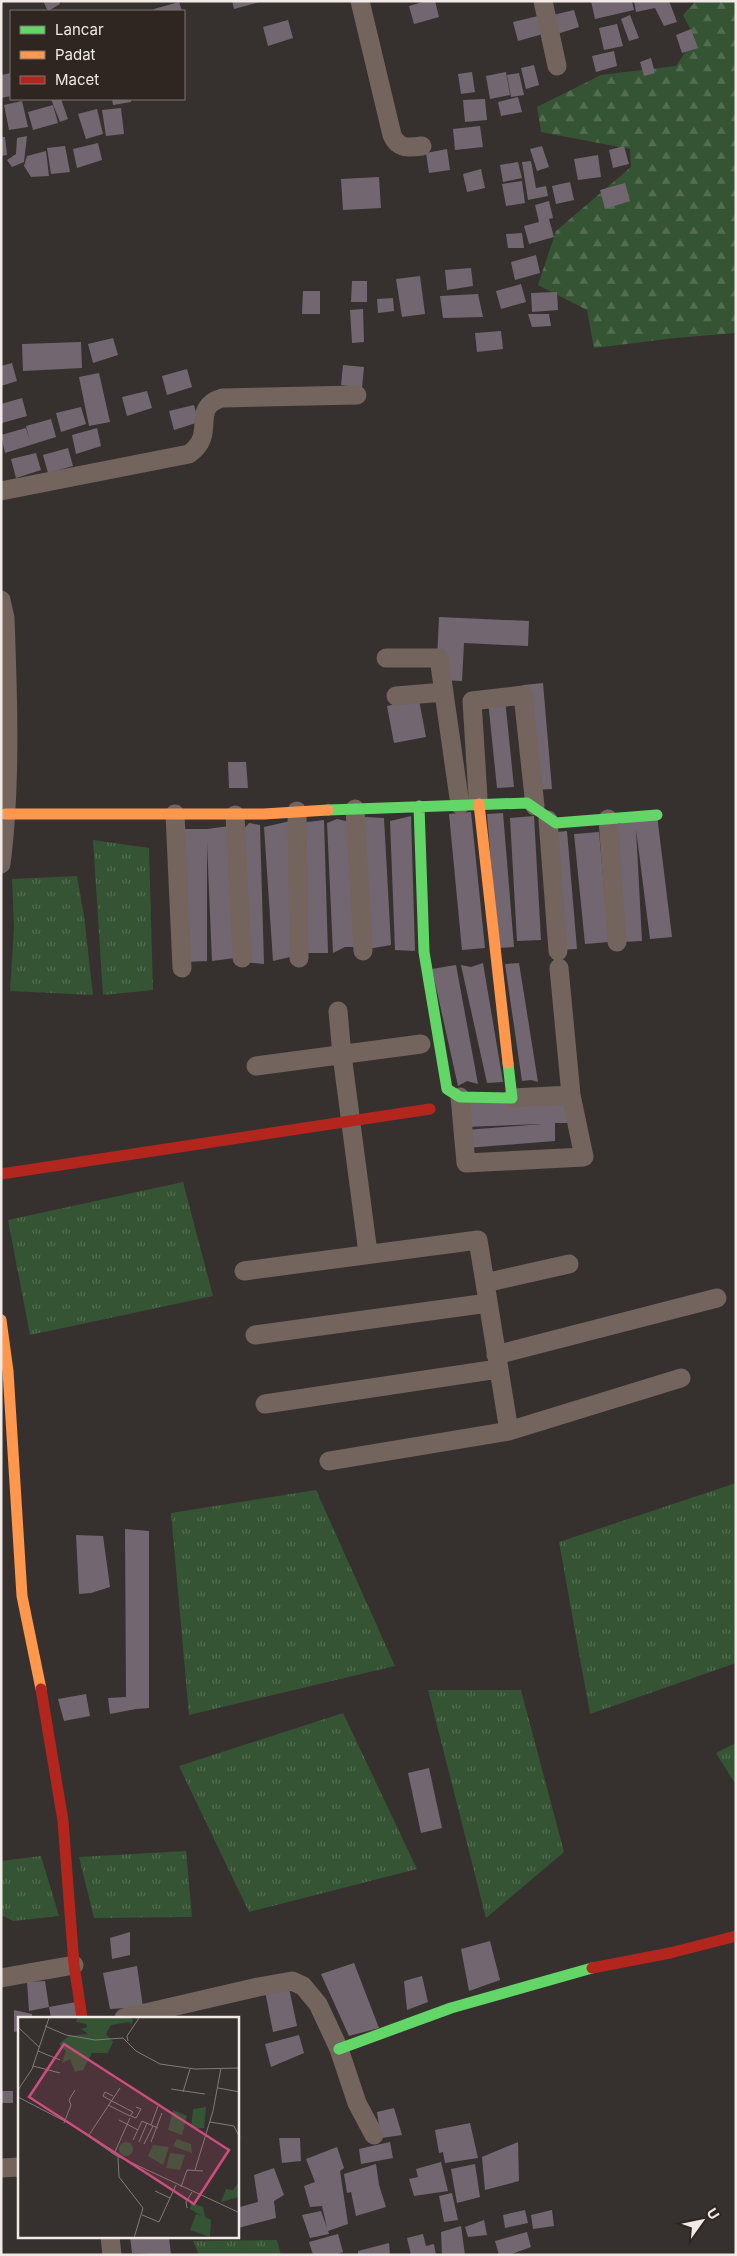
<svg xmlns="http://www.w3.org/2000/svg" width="737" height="2256" font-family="Inter,sans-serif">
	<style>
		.grass { fill: url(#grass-tufts) }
		.forest { fill: url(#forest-firs) }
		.building { fill: #726771 }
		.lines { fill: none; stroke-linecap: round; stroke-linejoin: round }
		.street { stroke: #73645e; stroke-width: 19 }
		.fast { stroke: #63d668; stroke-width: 11 }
		.slow { stroke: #ff974d; stroke-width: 11 }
		.jam { stroke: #b3261e; stroke-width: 11 }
		.inset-road { fill: none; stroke: #817b78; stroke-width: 1 }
		.view { fill: #ce4c7e; fill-opacity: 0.15; stroke: #ce4c7e; stroke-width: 2.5 }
		.inset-edge { fill: none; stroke: #f1eae7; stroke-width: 2.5 }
	</style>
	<defs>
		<pattern id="grass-tufts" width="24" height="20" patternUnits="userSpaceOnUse" patternTransform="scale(1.25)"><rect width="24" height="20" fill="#355433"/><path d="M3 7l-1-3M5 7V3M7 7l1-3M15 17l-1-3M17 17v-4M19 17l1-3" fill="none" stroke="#536d51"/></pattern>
		<pattern id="forest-firs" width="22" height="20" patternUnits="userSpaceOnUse" patternTransform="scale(1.25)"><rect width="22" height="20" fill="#355433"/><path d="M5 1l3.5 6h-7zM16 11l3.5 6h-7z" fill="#536d51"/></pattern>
	</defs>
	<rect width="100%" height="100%" fill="#36312e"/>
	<!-- grass -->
	<path class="grass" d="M93,840L149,848L153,990L103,995Z
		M77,876L84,916L93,995L10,991L14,928L12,879Z
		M183,1182L213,1296L30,1335L8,1220Z
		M736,1483V1663L590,1714L559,1542Z
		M316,1490L395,1666L189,1715L171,1513Z
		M428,1690H521L564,1852L486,1918Z
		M343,1713L417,1869L249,1912L179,1766Z
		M736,1743V1785L716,1753Z
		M186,1851L192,1917L94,1918L79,1857Z
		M41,1856L59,1916L13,1921L1,1915V1861Z
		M277,2240L281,2255H199L193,2241Z"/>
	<!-- forest -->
	<path class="forest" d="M696,1H736V333L675,338L594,348L587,310L538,285L556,231L631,167L630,149L541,132L537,107L601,75L676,66L695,38L683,15Z"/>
	<!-- building -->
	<path class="building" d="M43,1H59L60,4L48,11Z
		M232,1H260V2L234,9Z
		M426,1H435L439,17L414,24L409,6Z
		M591,1H632L634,10L595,19Z
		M634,1H669L677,22L664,26L655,8L636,12Z
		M179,2L182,11H155L154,9Z
		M574,10L579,27L554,35L549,16Z
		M630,15L639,38L629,41L621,19Z
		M538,16L543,34L518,41L513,22Z
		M288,20L293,38L268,46L263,27Z
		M617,24L623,46L604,50L599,28Z
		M691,29L698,48L682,53L676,35Z
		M614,51L617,66L596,72L592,56Z
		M651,58L655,73L644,76L640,62Z
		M534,65L539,85L526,89L521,68Z
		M472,72L475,92L461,94L458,74Z
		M506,72L510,95L490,99L486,76Z
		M11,73V96L1,98V75Z
		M519,73L524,95L511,97L507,75Z
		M518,97L522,112L501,116L498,102Z
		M51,99H61L68,119L60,122Z
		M112,99H131V102L113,105Z
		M485,99L487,120L465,122L463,100Z
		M22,101L28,127L9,130L4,105Z
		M53,105L58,123L33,130L28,112Z
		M121,108L124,134L106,136L102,110Z
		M97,109L103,134L86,139L78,114Z
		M480,126L483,147L455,150L453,129Z
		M27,136L24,162L12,167L7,160L16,154L17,138Z
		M1,137H5L7,155L1,156Z
		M98,143L102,160L77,168L73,149Z
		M65,146L70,172L51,174L47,148Z
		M542,146L549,167L537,171L530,149Z
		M624,146L629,164L613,168L609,150Z
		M447,149L450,170L429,173L426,153Z
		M46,151L49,176L31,177L24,166L27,156Z
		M598,155L601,177L578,180L574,159Z
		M531,161L536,188L546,186L548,196L528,200L522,162Z
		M518,162L522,178L503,182L500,165Z
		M481,169L485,188L467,192L463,174Z
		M379,177L381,208L343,210L341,179Z
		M522,181L525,203L506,206L502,184Z
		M570,182L574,200L556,204L552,186Z
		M625,183L630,201L605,209L600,190Z
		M549,201L553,218L549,219L554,237L529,244L524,226L539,222L535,205Z
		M522,233L524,248H508L506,234Z
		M536,255L540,273L515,280L511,262Z
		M471,268L473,286L447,290L445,270Z
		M420,276L425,314L402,317L396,279Z
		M352,281H367V302H351Z
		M521,284L526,302L501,309L496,291Z
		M303,291H320V314H302Z
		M557,292L558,310L532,312L531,293Z
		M478,294L483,317L443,318L440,296Z
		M393,298L394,311L378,313L377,299Z
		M363,309L364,342L352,343L350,310Z
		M528,314H549L551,326L532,327Z
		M501,331L503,349L477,352L475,333Z
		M113,338L118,355L93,363L88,344Z
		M81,342L82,368L23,371L22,344Z
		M12,363L17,381L1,386V366Z
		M343,365L364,367L362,388L341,385Z
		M187,369L192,387L167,395L162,376Z
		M99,373L110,422L89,426L79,377Z
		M147,391L152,408L127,416L122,397Z
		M22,398L27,416L2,423L1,404Z
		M194,405L199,422L174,430L169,411Z
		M81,407L86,424L61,432L56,413Z
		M51,419L56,437L5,453L1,435L26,428L30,442L26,426Z
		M97,428L101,446L76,454L72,435Z
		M68,448L73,466L48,473L43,455Z
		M36,453L41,470L16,478L11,459Z
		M439,617L529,621L528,646L464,643L462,681L436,680Z
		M543,683L552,789L532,790L523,685Z
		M505,699L514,787L497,788L488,701Z
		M419,700L426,737L394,743L387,706Z
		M228,762H246L248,788H229Z
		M471,812L485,948L462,950L449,814Z
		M503,813L514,947L498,948L487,814Z
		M657,815L672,937L650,939L636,829L642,941L621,942L614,825Z
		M411,816L415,951L395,950L390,821Z
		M534,816L541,940L517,941L510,818Z
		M364,817L384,818L391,945L368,949Z
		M337,819L354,823L358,947H345L333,953L327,823Z
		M295,820L290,957L273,961L264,827Z
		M324,820L328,953H308L300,823Z
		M249,823L260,825L264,964L244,962L243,830Z
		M229,826L235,958L212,961L207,843V961L184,962L179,829H207Z
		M567,831L577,949L557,950L547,833Z
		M599,832L609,942L585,944L574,834Z
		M483,963L503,1082L487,1083L461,965L471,967Z
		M519,963L538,1082L531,1080L522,1081L505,964Z
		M456,965L478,1084L467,1081L458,1086L432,969Z
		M465,1102L568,1103L567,1123H555V1141L467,1148L465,1130L542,1124L465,1127Z
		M125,1529L149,1531V1708L136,1709L110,1714L108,1698L126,1697Z
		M76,1535L103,1536L110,1587L91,1593L79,1594Z
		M86,1694L90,1716L64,1721L58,1699Z
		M429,1768L442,1828L421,1833L408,1773Z
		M130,1932V1955L112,1959L110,1938Z
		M490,1941L500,1980L469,1991L461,1949Z
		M354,1963L379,2028L349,2036L321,1974Z
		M137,1966L143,2007L110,2009L103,1973Z
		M422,1976L428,2002L407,2010L404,1981Z
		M45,1981L49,2007L29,2011L27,1982Z
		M289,1988L297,2026L273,2032L265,1991Z
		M76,2002L77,2018H51L49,2007Z
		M14,2010L32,2014V2018H19V2031L14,2032Z
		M299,2035L304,2053L271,2067L265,2044Z
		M1,2091H13V2103H1Z
		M394,2108L402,2135L381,2138L377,2112Z
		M470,2123L478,2158L445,2163L443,2152L439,2153L435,2130Z
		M279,2138H300L301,2161L282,2163Z
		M390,2142L393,2158L361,2164L359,2149Z
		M518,2142L519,2181L485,2190L482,2157Z
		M337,2147L344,2168L340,2171L348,2224L328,2231L329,2234L310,2238L302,2215L321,2211L327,2228L322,2206L310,2207L304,2186L315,2182L306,2159Z
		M441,2162L448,2191L414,2196L409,2179L418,2177L416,2169Z
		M376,2164L379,2185L386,2207L356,2216L351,2192L347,2193L344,2174Z
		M475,2164L480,2197L457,2203L451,2169Z
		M274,2168L284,2195L274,2201L276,2218L238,2228V2199L240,2207L258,2202L254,2175Z
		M452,2193L458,2220L444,2222L439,2196Z
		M525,2210L528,2223L505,2228L503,2215Z
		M552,2210L554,2226L533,2229L531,2215Z
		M484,2220L487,2235L468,2237L465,2227Z
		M461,2226L465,2255H442L441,2232Z
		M527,2232L531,2247L509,2255H499L495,2241Z
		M338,2234L343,2252L335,2255H313L309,2242Z
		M423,2234L426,2246L434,2244L436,2255H411L407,2238Z
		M130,2237H169L171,2255L132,2253Z
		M389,2243L390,2255H358V2251Z"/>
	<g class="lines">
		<!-- street -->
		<path class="street" d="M360,1L392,135C398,149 408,148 422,146
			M543,1L557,66
			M1,491L189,454C218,434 189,408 222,398L357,395
			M1,600L5,618C8,697 11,786 1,864
			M386,658H439L460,805
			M396,696L444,692
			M478,797L472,701L523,695L535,806
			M355,809L363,951
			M297,811L299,958
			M175,814L182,968
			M235,815L242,958
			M608,819L617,942
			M548,820L558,951
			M338,1011L342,1055L368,1253
			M256,1066L421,1044
			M460,1097L466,1163L584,1157L571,1095
			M512,1098L571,1095L559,968
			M244,1271L478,1240L509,1431
			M485,1283L569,1264
			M255,1335L488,1303
			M496,1355L717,1298
			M265,1404L498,1369
			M329,1461L509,1431L681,1378
			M1,1978L74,1965
			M124,2018L258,1987L292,1981L303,1986L318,2004L339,2049L357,2103L374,2135
			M1,2168L19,2167
			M110,2237L112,2255"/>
		<!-- fast -->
		<path class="fast" d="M419,806L424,952L447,1089L460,1097L512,1098L508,1063
			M328,810L527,803L556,823L657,815
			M339,2049L451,2008L592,1968"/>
		<!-- slow -->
		<path class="slow" d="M479,804L508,1063
			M5,814H264L328,810
			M1,1320L8,1371L22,1596L41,1689"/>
		<!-- jam -->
		<path class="jam" d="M1,1174L430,1109
			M41,1689L63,1821L74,1965L82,2018
			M592,1968L670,1953L736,1936"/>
	</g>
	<!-- overview -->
	<g transform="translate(18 2017)">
		<rect width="221" height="221" fill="#36312e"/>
		<path d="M188,90L186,111H173L175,92ZM155,93L169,99L164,118L150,113ZM159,122L173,127L174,136L155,129ZM101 132a7 7 0 1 1 14 0a7 7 0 1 1-14 0ZM135,128L151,130L145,148L130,139ZM152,136L167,138L162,153L148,151ZM173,185L185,190L187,200L193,203L192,220L172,213L178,197L184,199L172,192Z" fill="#355433"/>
		<path d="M60,1H113L115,3L113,8L111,5L93,8L88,17L95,25L90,36H74L65,53L57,55L52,42L44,46L48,34L41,27L51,19L70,17L63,12L69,10L68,7L58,5ZM221,165V180L203,185L208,172L215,173Z" fill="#355433"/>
		<path class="inset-road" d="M27,9L48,18L77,23L105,21L118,34L142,47L177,52L222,51M0,10L21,30M110,24L109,19L121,1M20,34L42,43M15,49L42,56M200,71L222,75M153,72L187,77M0,73L14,52L31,1M165,75L172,52M0,80L56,109L97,138L222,196M92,83L85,79L87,75L95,79M90,88L112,99L115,95L92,83M113,99L118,101L123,92L118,90M101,103L120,113M192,105L216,109L222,121M46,106L53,88L51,83L57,73M133,108L140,89M71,118L102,71M115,123L124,104L140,111M121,125L129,106M133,125L144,96M126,127L135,109M96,137L112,101M100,140L101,160L125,191L116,221M177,153L195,94L203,51M163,170L169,153L185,154M137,174L152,181M169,191L168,185L174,175M124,198L141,205L158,168"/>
		<path class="view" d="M46,27L211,133L176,187L11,80Z"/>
		<rect width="221" height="221" class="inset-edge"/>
	</g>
	<!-- border -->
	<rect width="737" height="2256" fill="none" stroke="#f1eae7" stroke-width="5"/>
	<!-- legend -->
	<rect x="10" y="10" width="175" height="90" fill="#302621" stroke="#7d7470"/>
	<rect x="20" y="26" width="25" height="8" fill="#63d668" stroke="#7d7470"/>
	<text x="55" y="35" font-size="15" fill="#f1eae7">Lancar</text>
	<rect x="20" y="51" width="25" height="8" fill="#ff974d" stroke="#7d7470"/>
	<text x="55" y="60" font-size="15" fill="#f1eae7">Padat</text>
	<rect x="20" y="76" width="25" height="8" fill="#b3261e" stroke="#7d7470"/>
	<text x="55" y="85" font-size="15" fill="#f1eae7">Macet</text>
	<!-- north arrow -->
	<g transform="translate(702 2221) rotate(57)" stroke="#302621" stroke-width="4" paint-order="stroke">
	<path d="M0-4L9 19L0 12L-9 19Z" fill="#f1eae7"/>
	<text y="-8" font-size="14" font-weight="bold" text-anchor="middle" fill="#f1eae7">U</text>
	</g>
</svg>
